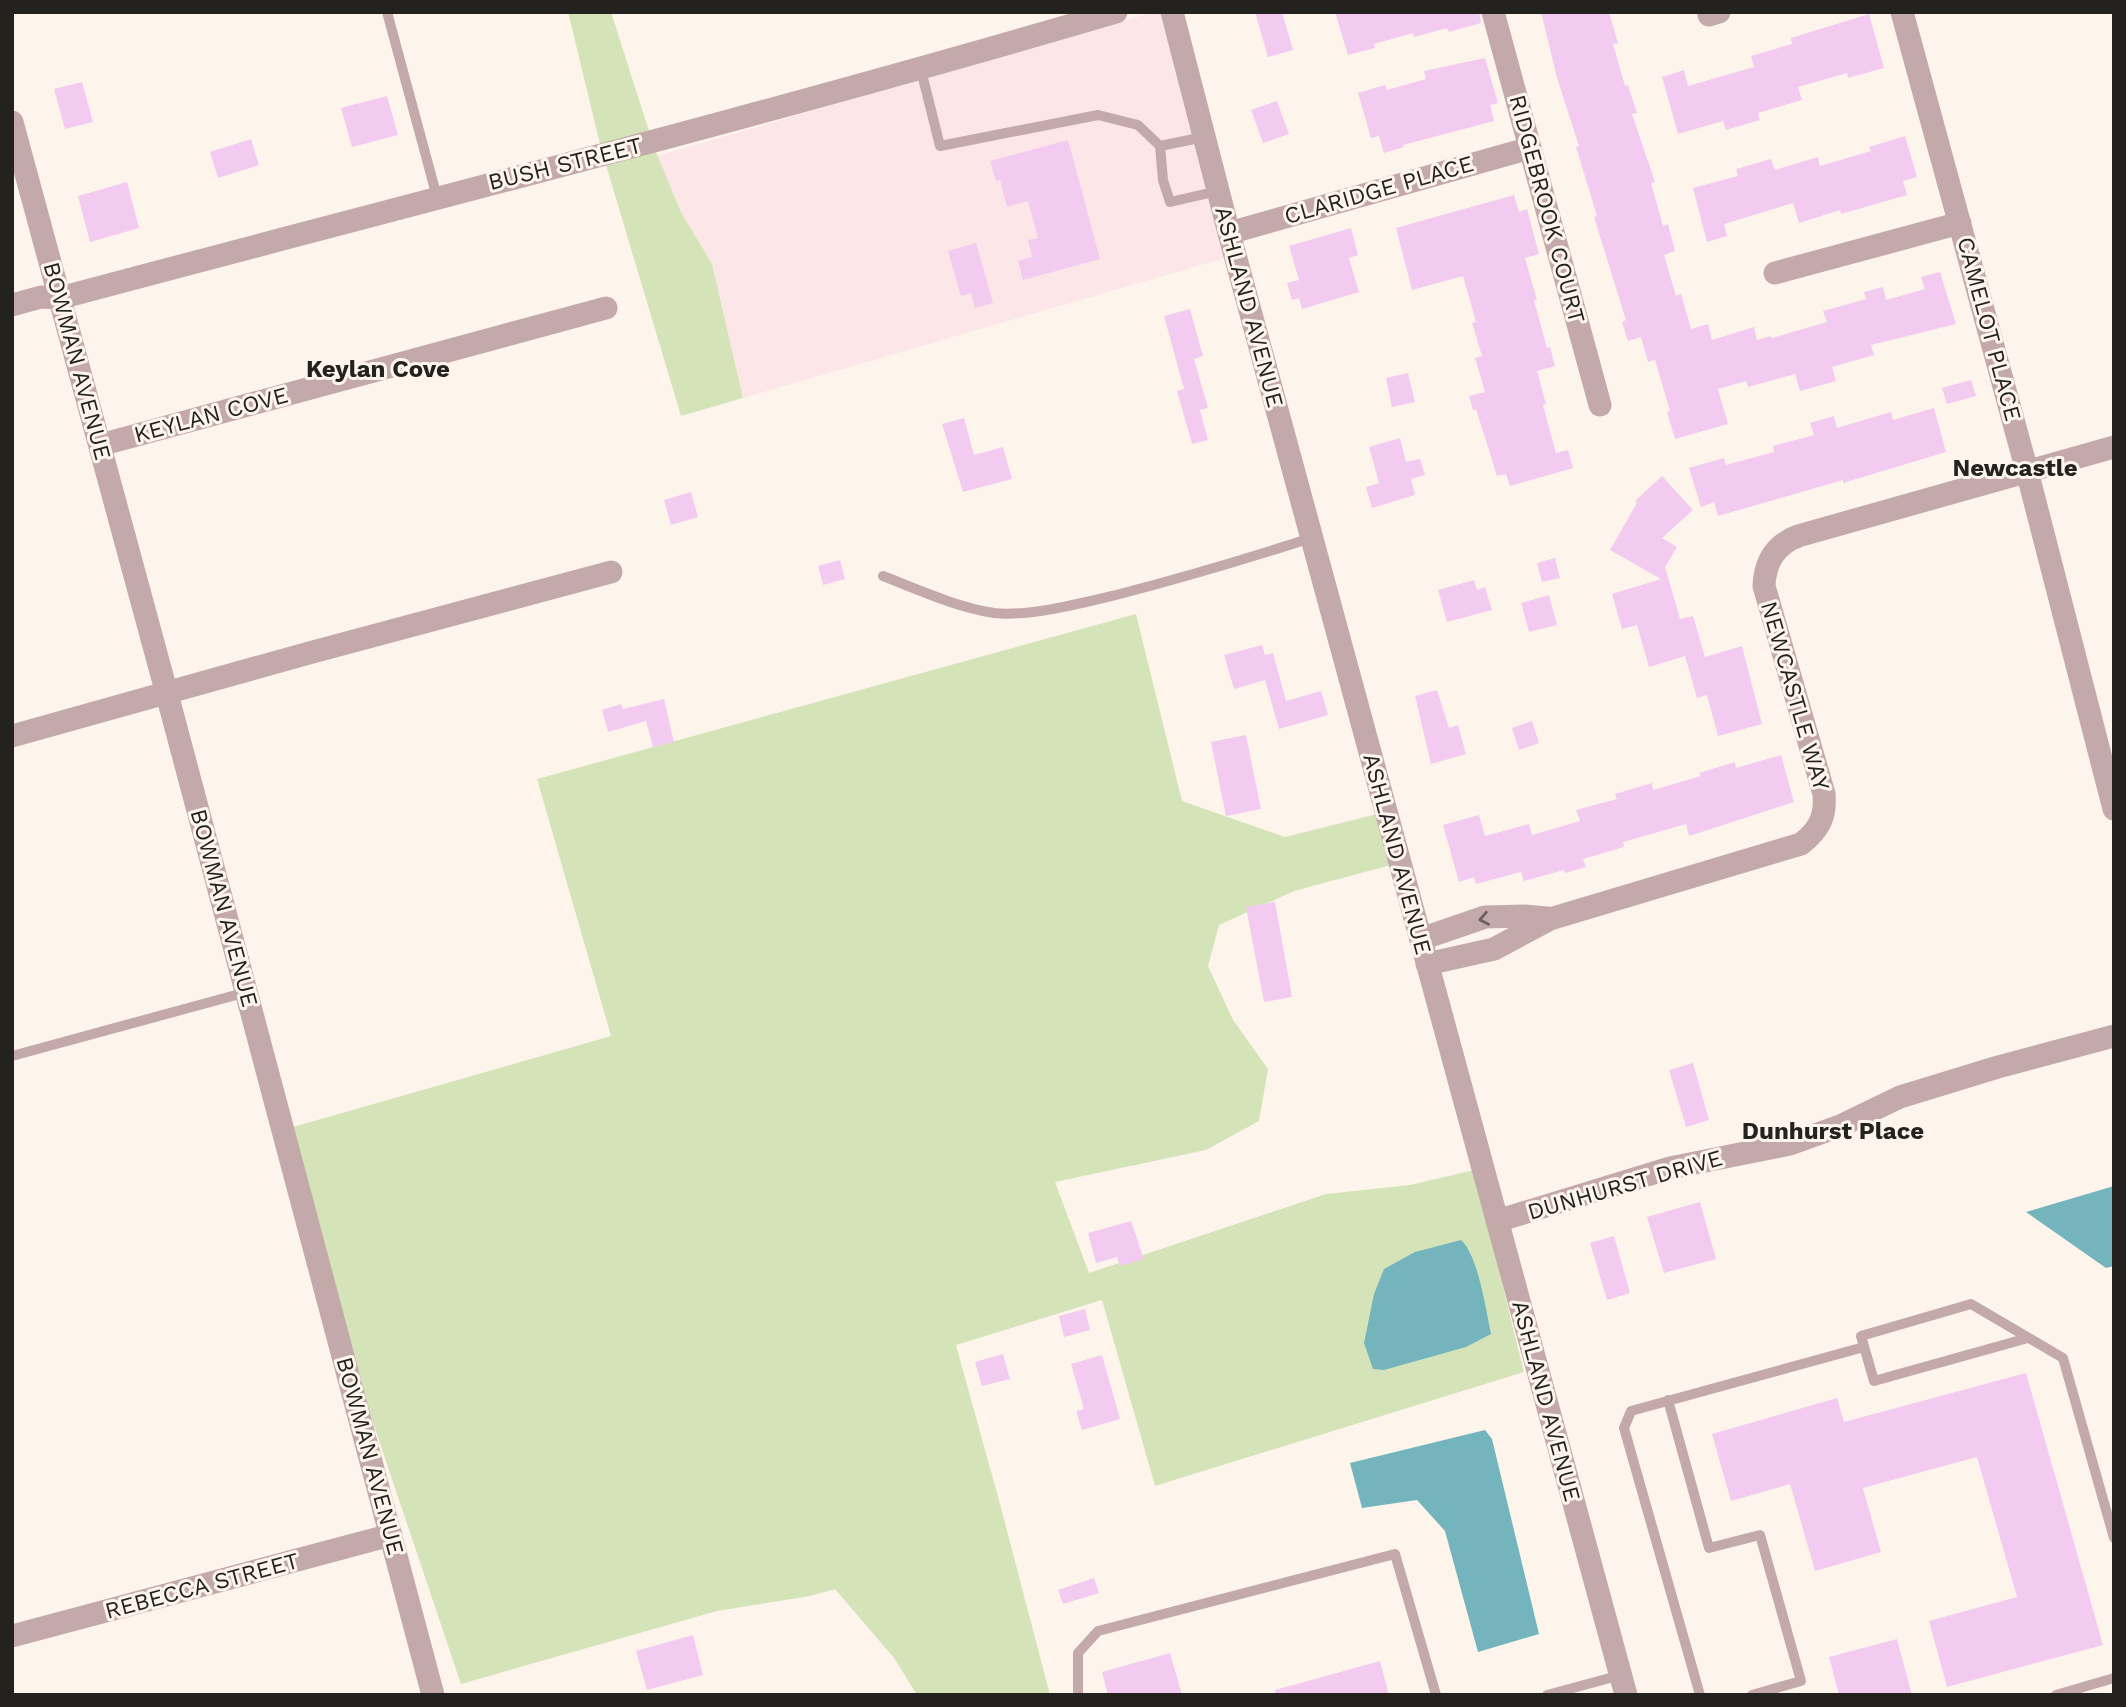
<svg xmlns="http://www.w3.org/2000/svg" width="2126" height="1707" font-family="'Work Sans',sans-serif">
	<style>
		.commercial { fill: #fce6e8 }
		.green { fill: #d5e4b8 }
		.water { fill: #73b4bd }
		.building { fill: #f3caf0 }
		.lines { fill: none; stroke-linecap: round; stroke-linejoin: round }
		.service { stroke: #c3a9aa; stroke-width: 10 }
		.minor { stroke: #c3a9aa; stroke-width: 23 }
		.oneway { stroke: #6c5f5d }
		.labels { text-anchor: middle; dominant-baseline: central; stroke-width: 6; stroke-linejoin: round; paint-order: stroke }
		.street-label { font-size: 23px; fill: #24221e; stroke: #fdf5ec }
		.neighbourhood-label { font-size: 24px; font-weight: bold; fill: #24221e; stroke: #fdf5ec }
	</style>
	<rect width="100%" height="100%" fill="#fdf5ec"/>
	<!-- commercial -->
	<path class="commercial" d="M1154,12H1162L1225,258L743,398L712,264L681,212L657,156Z"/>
	<!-- green -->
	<path class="green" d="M568,12H611L649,131L600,144Z
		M656,152L681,212L712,264L743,398L681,416L606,165Z
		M1136,614L1182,801L1285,837L1377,814L1391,865L1294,891L1219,925L1208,966L1233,1020L1268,1069L1259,1121L1206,1150L1055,1182L1089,1273L1326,1194L1410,1185L1474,1170L1524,1372L1155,1486L1102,1300L956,1345L1000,1504L1050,1695H917L894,1658L835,1589L810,1596L717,1611L461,1684L364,1396L293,1127L611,1036L537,779Z"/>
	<!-- water -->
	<path class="water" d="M2114,1186V1266L2106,1268L2026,1212Z
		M1461,1240C1478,1255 1486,1310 1491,1334L1466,1347L1384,1370L1373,1369L1364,1343L1374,1294L1384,1269L1415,1252Z
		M1485,1430L1492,1439L1539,1634L1478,1652L1445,1531L1417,1500L1362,1508L1350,1463Z"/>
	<!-- building -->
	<path class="building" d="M1255,12H1282L1293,50L1268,57Z
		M1335,12H1479L1481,23L1449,32L1447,28L1414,37L1413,33L1374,44L1375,48L1348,55Z
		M1541,12H1609L1618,43L1613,44L1625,86L1628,85L1637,113L1632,114L1655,182L1651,183L1663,226L1668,224L1675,251L1664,255L1676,296L1681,294L1691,329L1708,324L1712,340L1754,327L1757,340L1771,336L1772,338L1827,322L1823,311L1866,299L1864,292L1883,287L1886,300L1925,289L1921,277L1940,272L1956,324L1871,345L1874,355L1832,367L1836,381L1800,391L1795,374L1748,387L1746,381L1718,389L1728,424L1675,439L1667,412L1670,411L1655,360L1648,362L1641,337L1628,341L1622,322L1626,320L1594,217L1597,216L1576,147L1579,146L1557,78Z
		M1869,14L1884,68L1848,78L1847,73L1798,87L1802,100L1758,113L1760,120L1726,130L1723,121L1678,134L1662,77L1684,70L1688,86L1754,67L1751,56L1792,44L1791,38Z
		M1485,58L1498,103L1490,105L1494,121L1403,145L1404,147L1384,153L1379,136L1371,138L1358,93L1385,85L1387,90L1426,79L1424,71Z
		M82,82L93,122L65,129L54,89Z
		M387,96L398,135L352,147L341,108Z
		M1277,101L1289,134L1263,143L1251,110Z
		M1905,136L1917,177L1903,181L1907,195L1841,214L1840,210L1799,223L1793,203L1724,224L1727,236L1707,242L1693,188L1738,176L1736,169L1771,159L1775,170L1818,157L1820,166L1871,151L1869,147Z
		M251,139L259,165L218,178L210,152Z
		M1068,140L1100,259L1023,280L1018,261L1032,257L1028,240L1038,238L1028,201L1007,207L1000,180L996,181L990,161Z
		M127,182L139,228L90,242L78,196Z
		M1514,195L1519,212L1527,209L1539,254L1525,258L1537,300H1534L1547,348L1550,347L1555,366L1537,371L1546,404L1543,405L1556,453L1568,450L1573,468L1510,486L1506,474L1497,476L1476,409L1473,410L1469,396L1485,392L1475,358L1482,356L1472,323L1476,322L1463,276L1412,290L1396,228Z
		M1351,228L1358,255L1349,258L1359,292L1302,309L1299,298L1292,300L1287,283L1299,280L1289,246Z
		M976,243L993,303L975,308L971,293L961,296L948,251Z
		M1190,309L1203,356L1194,359L1208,408L1200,410L1208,440L1192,444L1177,391L1184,389L1164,316Z
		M1408,373L1415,402L1392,407L1386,378Z
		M1971,380L1976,396L1947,404L1942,388Z
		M1934,408L1946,452L1843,483V480L1718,516L1714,502L1701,507L1689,468L1724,458L1726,465L1774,452L1773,446L1814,435L1810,423L1834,416L1837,428L1891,412L1893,420Z
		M964,418L974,455L1003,447L1012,479L963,492L942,424Z
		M1400,438L1406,462L1420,459L1425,475L1411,479L1415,495L1372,508L1366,487L1379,483L1369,447Z
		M1662,476L1693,510L1662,538L1677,547L1665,567L1680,619L1693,616L1705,657L1742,646L1762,724L1718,736L1707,695L1697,698L1685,656L1649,667L1637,625L1622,629L1612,594L1661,579L1610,550L1637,503L1635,501Z
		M691,492L698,517L671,525L664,500Z
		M1555,558L1560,578L1542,582L1537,563Z
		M840,560L845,579L823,585L818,566Z
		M1474,580L1477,590L1485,587L1492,610L1447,622L1438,590Z
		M1549,595L1557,625L1529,632L1521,603Z
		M1262,645L1265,655L1273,653L1286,701L1321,691L1328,715L1279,729L1265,680L1234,689L1224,655Z
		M1437,690L1449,728L1458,725L1466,754L1431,764L1415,696Z
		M664,699L674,742L653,747L646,721L608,732L602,710L621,704L623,709Z
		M1532,721L1539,743L1519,750L1512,728Z
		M1246,735L1261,809L1226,816L1211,742Z
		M1781,755L1794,802L1689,836L1686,824L1623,842L1624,847L1583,859L1586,867L1565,873L1564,870L1524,881L1521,872L1476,884L1474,877L1459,882L1443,825L1479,815L1485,836L1529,824L1532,835L1580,821L1576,810L1617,799L1615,794L1652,783L1653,790L1701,776L1699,773L1735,762L1736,768Z
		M1275,902L1292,997L1264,1002L1246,907Z
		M1693,1063L1709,1120L1686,1127L1669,1070Z
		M1700,1202L1716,1259L1664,1273L1647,1217Z
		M1131,1221L1144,1259L1120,1266L1117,1257L1096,1263L1088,1233Z
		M1614,1236L1630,1293L1607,1300L1590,1243Z
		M1085,1309L1090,1330L1064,1337L1059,1316Z
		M1003,1354L1010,1379L982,1386L975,1362Z
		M1102,1355L1120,1419L1082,1430L1076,1411L1084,1409L1071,1364Z
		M2026,1373L2103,1645L1947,1687L1929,1621L2017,1597L1977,1457L1863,1488L1881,1552L1815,1571L1790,1484L1731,1501L1712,1434L1837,1398L1844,1422Z
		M1094,1578L1099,1593L1063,1604L1058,1590Z
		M693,1635L703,1675L647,1690L636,1651Z
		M1897,1639L1912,1695H1839L1829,1657Z
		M1170,1653L1182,1695H1108L1102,1672Z
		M1380,1661L1389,1695H1276L1275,1690Z"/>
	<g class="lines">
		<!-- service -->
		<path class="service" d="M387,12L437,197
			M921,70L940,146L1098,115L1138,125L1160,146L1204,137
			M1160,146L1163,180L1170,202L1218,191
			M883,576C919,590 956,607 994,613C1028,617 1083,603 1116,595C1182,578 1246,559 1311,538
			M12,1056L247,992
			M2028,1338L1874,1381L1861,1336L1971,1304L2063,1358L2114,1538
			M1668,1400L1709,1548L1760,1535L1801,1681L1752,1695
			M1078,1695V1653L1098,1631L1395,1554L1436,1695
			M1547,1695L1621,1675
			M1700,1695L1624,1428L1631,1411L1864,1347
			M2056,1695L2114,1678"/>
		<!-- minor -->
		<path class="minor" d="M1172,12L1229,233L1626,1695
			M1493,12L1600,405
			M1902,12L2027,471L2114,809
			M1709,15L1719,12
			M12,122L167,694L433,1695
			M1229,233L1530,148
			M1775,273L1960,223
			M12,305L41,297L60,298C412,204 766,115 1116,12
			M100,445L606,308
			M12,736L309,653L611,572
			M1421,939L1485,917L1524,916L1547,918
			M1427,964L1494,949L1550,919L1801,844C1819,830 1826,817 1824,794L1764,586C1765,562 1775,545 1798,536L2114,447
			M1497,1221L1670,1168L1790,1144L1840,1126L1900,1097L1998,1067L2114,1036
			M12,1636L391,1535"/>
	</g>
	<!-- one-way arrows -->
	<defs><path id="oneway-chevron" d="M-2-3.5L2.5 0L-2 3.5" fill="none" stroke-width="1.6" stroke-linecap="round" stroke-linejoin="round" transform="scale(1.75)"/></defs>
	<use class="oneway" href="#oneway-chevron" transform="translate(1484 919) rotate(169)"/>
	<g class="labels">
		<!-- street labels -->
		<g class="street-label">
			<text transform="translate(565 164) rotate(-14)">BUSH STREET</text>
			<text transform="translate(1379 190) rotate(-16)">CLARIDGE PLACE</text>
			<text transform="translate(1547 209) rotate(75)">RIDGEBROOK COURT</text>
			<text transform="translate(1249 307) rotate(75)">ASHLAND AVENUE</text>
			<text transform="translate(1989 329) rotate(75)">CAMELOT PLACE</text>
			<text transform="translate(77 361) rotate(75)">BOWMAN AVENUE</text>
			<text transform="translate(211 415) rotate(-15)">KEYLAN COVE</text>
			<text transform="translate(1795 696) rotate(74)">NEWCASTLE WAY</text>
			<text transform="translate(1397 854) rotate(75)">ASHLAND AVENUE</text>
			<text transform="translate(224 908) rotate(75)">BOWMAN AVENUE</text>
			<text transform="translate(1625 1185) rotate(-16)">DUNHURST DRIVE</text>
			<text transform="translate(1546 1401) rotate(75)">ASHLAND AVENUE</text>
			<text transform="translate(370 1456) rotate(75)">BOWMAN AVENUE</text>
			<text transform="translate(202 1586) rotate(-15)">REBECCA STREET</text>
		</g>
		<!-- neighbourhood labels -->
		<g class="neighbourhood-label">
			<text x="378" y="369">Keylan Cove</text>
			<text x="2015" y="468">Newcastle</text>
			<text x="1833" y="1131">Dunhurst Place</text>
		</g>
	</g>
	<!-- border -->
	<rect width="2126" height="1707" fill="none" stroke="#24221e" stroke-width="28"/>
</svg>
